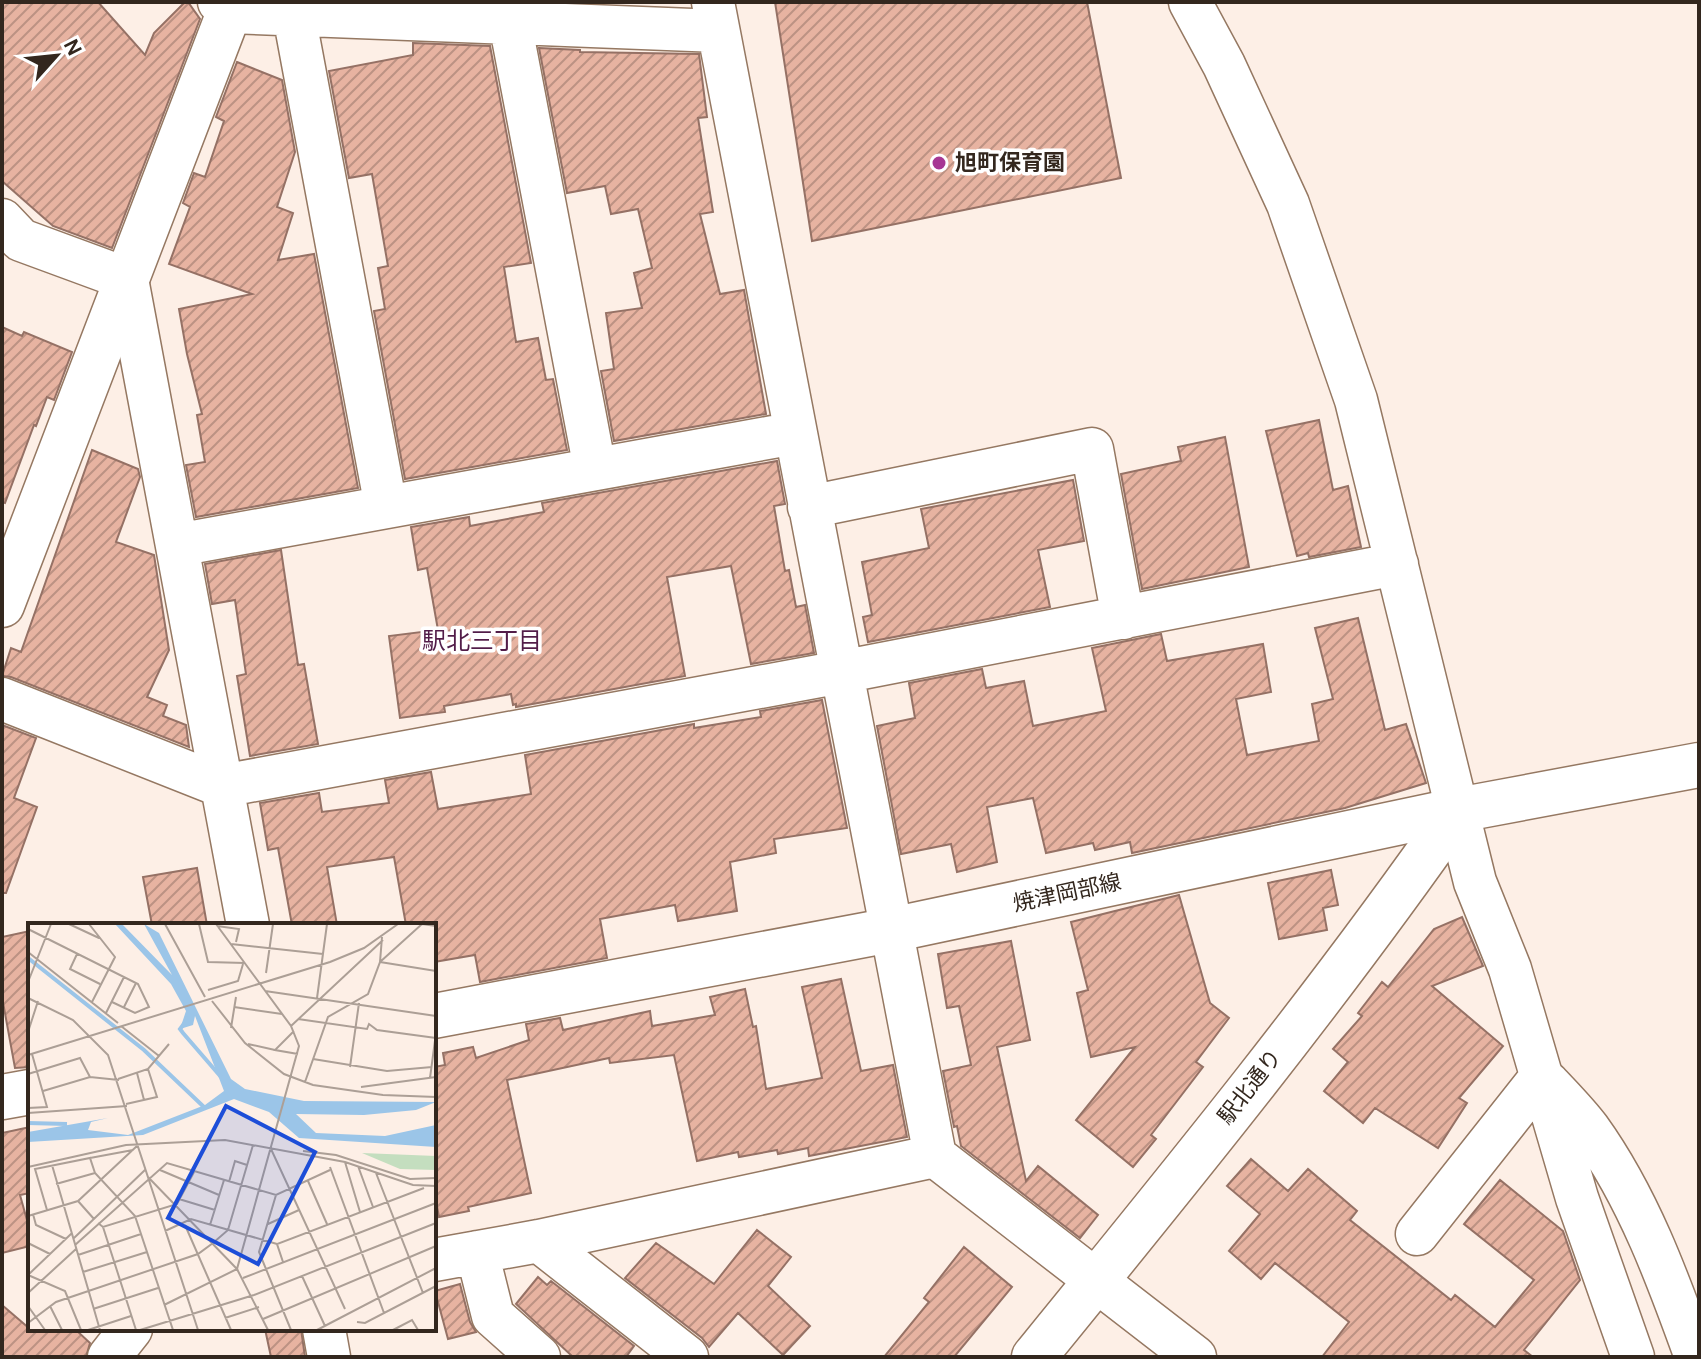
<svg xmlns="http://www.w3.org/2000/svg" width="1701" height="1359" font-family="Karla,'Noto Sans JP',sans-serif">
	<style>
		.building { fill: url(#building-hatch); stroke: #957165; stroke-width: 2 }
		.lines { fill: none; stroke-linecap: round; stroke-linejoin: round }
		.minor-casing { stroke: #957862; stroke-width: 45 }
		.tertiary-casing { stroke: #957862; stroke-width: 47 }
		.secondary-casing { stroke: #957862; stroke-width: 47 }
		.minor { stroke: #fff; stroke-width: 42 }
		.tertiary { stroke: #fff; stroke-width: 44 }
		.secondary { stroke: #fff; stroke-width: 44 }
		.poi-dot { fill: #a73794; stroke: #fff; stroke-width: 3 }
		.labels { text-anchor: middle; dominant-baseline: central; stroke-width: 7; stroke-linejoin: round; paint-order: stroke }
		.poi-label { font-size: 22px; font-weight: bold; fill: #33271e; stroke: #fff; text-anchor: start }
		.street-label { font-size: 22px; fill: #33271e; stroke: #fff }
		.neighbourhood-label { font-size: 24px; fill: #521d49; stroke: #fff }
		.inset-river { fill: none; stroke: #9bc5e8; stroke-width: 4 }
		.inset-road { fill: none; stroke: #ac9f96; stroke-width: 2 }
		.view { fill: #1d4ed8; fill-opacity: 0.15; stroke: #1d4ed8; stroke-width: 4 }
		.inset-edge { fill: none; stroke: #33271e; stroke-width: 4 }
	</style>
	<defs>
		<pattern id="building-hatch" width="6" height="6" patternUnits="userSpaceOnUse" patternTransform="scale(2)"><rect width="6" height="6" fill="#e7b3a1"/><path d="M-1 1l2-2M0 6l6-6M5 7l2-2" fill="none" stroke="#bc9283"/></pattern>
	</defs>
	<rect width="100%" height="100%" fill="#fdefe6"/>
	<!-- building -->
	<path class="building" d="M2,2H98L145,55L154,33L185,2H188L200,19L112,248L53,226L2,181Z
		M775,2H1087L1121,178L812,241Z
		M413,43L490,46L531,263L504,267L516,342L538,338L546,380L553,379L567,450L405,479L374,311L385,309L378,268L388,266L372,174L349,178L329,71L413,55Z
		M539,48L580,50V52L699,54L707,117L698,118L713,212L700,214L720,294L744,290L766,414L614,441L601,371L614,369L606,313L642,308L634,273L652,268L638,209L611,214L605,186L567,193Z
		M237,62L282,80L295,152L277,207L293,213L278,260L314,254L358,488L196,517L186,465L205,462L197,415L202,414L187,354L179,309L252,294L169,264L190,207L183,203L194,173L205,177L224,121L216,117Z
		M2,327L22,336L24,332L72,352L54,400L47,397L36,426L34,425L5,503L2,502Z
		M1319,420L1333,490L1348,486L1361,547L1309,557L1308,553L1297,556L1266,431Z
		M1225,437L1249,567L1142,589L1121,474L1181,461L1178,447Z
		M92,450L138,469L140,477L116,542L154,555L169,650L147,697L167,705L163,716L186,725L189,747L11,677L2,676L11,648L21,652Z
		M777,461L785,504L774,506L785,571L789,570L796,607L805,605L814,653L751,664L731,566L667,577L685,676L516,707V704L513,705L511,694L444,706L445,712L400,718L389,636L438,630L427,568L418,570L411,527L469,517L470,526L544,512L542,503Z
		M1073,480L1084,541L1038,550L1050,607L868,642L863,617L872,615L862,562L929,548L921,509Z
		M281,550L298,665L304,664L318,744L250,756L237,676L246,674L235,600L212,604L205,564Z
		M1358,618L1385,730L1406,724L1426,783L1345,808L1132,853L1130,842L1095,850L1093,843L1046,853L1033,798L987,807L997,862L957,872L951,844L901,854L877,726L915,718L909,683L982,669L986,688L1024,681L1033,726L1106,711L1092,648L1161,634L1167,661L1263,644L1271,692L1236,699L1247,755L1319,741L1312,704L1333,699L1315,628Z
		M822,700L847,828L774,839L776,853L730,862L737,911L678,921L675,905L600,919L607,958L480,982L475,955L434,962V925H406L394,857L327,867L337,925H292L278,848L268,850L260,803L319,793L322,812L389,803L385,780L431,772L438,809L531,794L525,755L694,724V728L761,717L760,711Z
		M2,725L36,738L14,798L37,807L6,893H2Z
		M197,868L207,925H152L143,877Z
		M1331,870L1338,905L1323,908L1327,930L1279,939L1268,883Z
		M1179,895L1210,1003L1229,1018L1196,1062L1203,1067L1151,1135L1156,1139L1133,1167L1076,1120L1135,1047L1091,1057L1077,993L1088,990L1071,922Z
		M1462,917L1483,966L1432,986L1503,1046L1459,1098L1467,1103L1438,1148L1375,1108L1363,1123L1324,1091L1348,1062L1333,1049L1362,1016L1358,1013L1382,982L1388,987L1434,929Z
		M30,931V1067L15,1068L2,997V937Z
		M1011,941L1030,1040L997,1047L1026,1181L1038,1166L1098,1215L1080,1238L961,1146L957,1126L954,1127L943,1071L971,1065L959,1006L947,1008L938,954Z
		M841,979L861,1071L893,1065L907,1137L809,1156L808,1148L778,1154L777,1150L739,1157L738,1152L697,1161L674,1055L610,1063L609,1058L507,1080L531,1193L468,1207L469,1211L439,1217L434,1191V1067L445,1065L443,1053L473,1047L476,1058L529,1040L526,1024L560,1018L563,1030L650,1011L652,1026L715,1015L710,997L745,989L753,1027L756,1026L766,1089L822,1078L802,987Z
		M30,1127V1193L20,1195L30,1231V1246L2,1253V1133Z
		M1251,1159L1288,1191L1308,1169L1357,1211L1350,1220L1451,1300L1455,1295L1495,1327L1534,1280L1464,1224L1500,1180L1563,1231L1580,1280L1524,1350L1533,1357H1322L1349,1322L1275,1263L1261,1279L1229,1251L1260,1214L1227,1186Z
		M757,1230L791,1257L768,1286L810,1326L783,1355L738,1313L709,1347L702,1338L625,1278L656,1243L714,1284Z
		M964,1247L1012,1287L954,1357H884L929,1302L924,1298Z
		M538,1277L547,1285L551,1281L634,1346L626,1357H573L516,1304Z
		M460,1284L470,1322L476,1332L448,1339L435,1291Z
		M2,1305L30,1329H75L90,1343L86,1357H2Z
		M265,1329H301L305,1357H271Z"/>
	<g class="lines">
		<!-- minor casing -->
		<g class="minor-casing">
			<path id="minor" d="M219,2L229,12L718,31
				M511,2L510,22L595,469
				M713,2L935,1156L1195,1357
				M1190,2L1224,65L1288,204L1356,400L1475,882L1510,969L1577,1198L1633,1357
				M294,15L386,507
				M2,220L21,240L127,279L248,925
				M809,507L1092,449L1123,618
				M177,545L795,433
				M2,699L222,786L841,672L1397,564
				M1548,1083C1562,1098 1577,1113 1589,1129C1638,1197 1668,1279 1696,1357
				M1417,1234L1542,1076
				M539,1241L687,1357
				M477,1252L493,1316L539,1357
				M434,1260L539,1241L935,1156
				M324,1329L329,1357
				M109,1357L131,1329"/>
		</g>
		<!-- tertiary casing -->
		<g class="tertiary-casing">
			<path id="tertiary" d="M2,605L233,2
				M1034,1357C1179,1179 1326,999 1458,810"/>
		</g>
		<!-- secondary casing -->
		<g class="secondary-casing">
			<path id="secondary" d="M434,1016L891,930L1458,810L1699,765
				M2,1097L30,1092"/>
		</g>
		<!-- minor -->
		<use href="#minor" class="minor"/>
		<!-- tertiary -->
		<use href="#tertiary" class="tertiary"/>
		<!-- secondary -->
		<use href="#secondary" class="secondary"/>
	</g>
	<!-- markers -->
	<circle class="poi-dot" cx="939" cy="163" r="8"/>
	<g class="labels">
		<!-- poi labels -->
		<g class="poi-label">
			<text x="955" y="163">旭町保育園</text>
		</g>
		<!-- street labels -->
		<g class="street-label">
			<text transform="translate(1067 893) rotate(-12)">焼津岡部線</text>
			<text transform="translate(1250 1087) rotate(-52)">駅北通り</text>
		</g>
		<!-- neighbourhood labels -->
		<g class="neighbourhood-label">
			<text x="482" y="641">駅北三丁目</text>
		</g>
	</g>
	<!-- overview -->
	<g transform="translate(28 923)">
		<rect width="408" height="408" fill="#fdefe6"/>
		<path d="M334,230L408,233V247L372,246Z" fill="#c4debf"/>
		<path d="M87,1H94L144,52L116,1L131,10L203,156L217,166L276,178L408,179L388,187L336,192L268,191L288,210L357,213L408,202V224L271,215L241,189L206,176L115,212L0,219V209L80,195L63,199L60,207L100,212L177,182L196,168L167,93L165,102L152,106L158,88L143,61Z" fill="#9bc5e8"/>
		<path class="inset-river" d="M0,35L116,127L177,185M161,94L152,106L155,110L193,154M0,200L39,201"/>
		<path class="inset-road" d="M41,1L71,15M61,1L87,34L64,79M137,1L177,74M171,1L180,39L217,40M188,1L263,103L271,123L209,346L240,407M189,3L211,6L208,19M0,6L110,61L121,84L107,90L84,79M203,21L295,31M0,29L90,100M49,31L42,46L72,61M352,39L394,1L408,3M352,39L408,48M238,50L245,1M0,59L23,1M180,67L210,58L215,41M237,68L408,93M0,75L45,97L80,132L170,407M289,75L299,1M184,78L217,120L256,151L285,162L355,172L408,174M96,84L108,60M206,84L254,91M78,90L96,54M270,96L339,106L341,101L349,107L408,115M93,103L131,133M263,103L355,17M203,105L208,74M266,108L247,127L270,131M0,109L10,78M220,121L247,127M0,132L302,39L336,25L370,1M285,136L359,148L404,144M322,144L331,80M109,150L116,177M0,151L52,135L62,154M402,155L408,110M90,156L120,146L141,121M277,159L300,94L340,71L352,39L354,14M333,164L408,154M15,168L62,154L91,157M98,181L129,174L120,146M0,185L19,184L4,131M0,190L99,183M243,226L317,386M275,228L308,232L382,256L408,255M62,235L105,227M317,239L332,289M24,242L72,407M330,243L345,284M0,244L98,222L197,217L317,239L385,262L408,263M302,244L356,390M132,247L191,272M348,250L395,370M120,254L209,346L136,382M280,258L299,301M201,259L207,238L219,242M28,261L67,250M248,272L231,329L263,407M151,276L187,287M50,278L66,296M19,287L7,246L62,235L67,250L107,293L145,407M5,291L8,302L38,316M0,293L50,278L110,222M70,300L75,304L149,281L166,249M240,301L271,287M157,302L203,407M182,302L196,257M75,304L108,407M137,308L163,296L249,321M46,315L118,246M0,320L22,331M47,322L139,240L248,272L302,247M50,332L113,311M255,339L249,321L396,265M55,349L119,329M0,352L37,368L53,407M0,352L44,310M274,353L297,403M215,355L408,280M0,370L48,326M226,372L408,300M0,383L17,407M22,383L34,407M65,386L130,365M197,395L231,384M235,396L408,323M329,399L337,400L408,363M0,400L28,379L170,331L185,320L200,307L225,222M60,407L103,393M112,407L226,372M289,407L408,345M365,407L384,397L390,407"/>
		<path class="view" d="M198,183L287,229L230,341L140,295Z"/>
		<rect width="408" height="408" class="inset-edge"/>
	</g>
	<!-- border -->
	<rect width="1701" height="1359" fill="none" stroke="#33271e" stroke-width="8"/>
	<!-- north arrow -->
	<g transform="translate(56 56) rotate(63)" stroke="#ffffff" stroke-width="6" paint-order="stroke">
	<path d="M0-6L14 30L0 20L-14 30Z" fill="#33271e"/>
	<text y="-12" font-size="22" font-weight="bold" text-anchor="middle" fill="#33271e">N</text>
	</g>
</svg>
